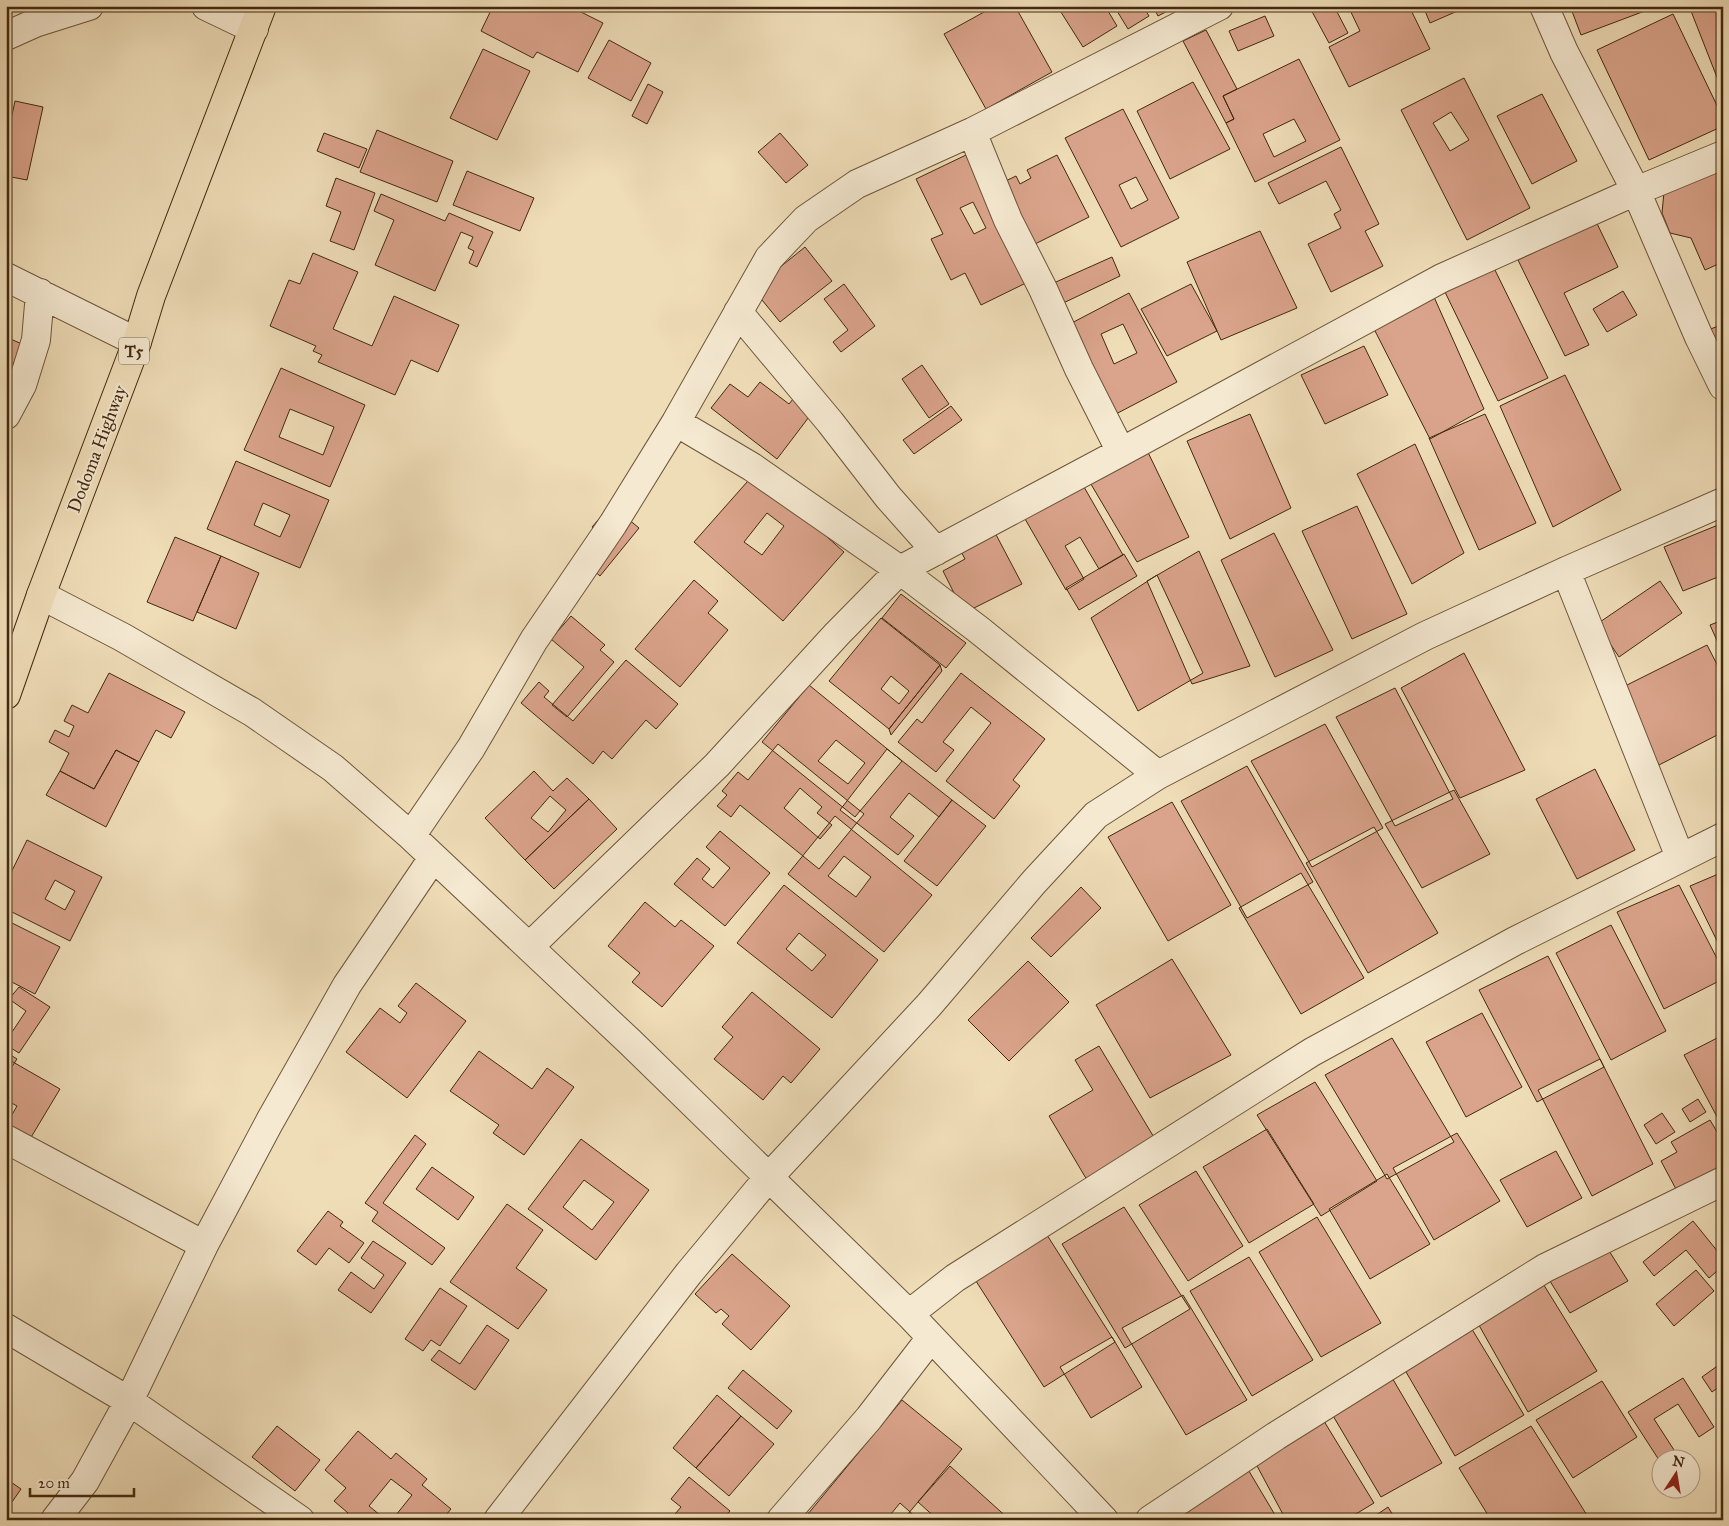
<svg xmlns="http://www.w3.org/2000/svg" width="1729" height="1526" font-family="'IM FELL Great Primer',serif">
	<style>
		.building { fill: #daa38b; stroke: #42290f; fill-rule: evenodd }
		.lines { fill: none; stroke-linecap: round; stroke-linejoin: round }
		.minor-casing { stroke: #6d5639; stroke-width: 30 }
		.highway-casing { stroke: #42290f; stroke-width: 30 }
		.minor { stroke: #f5e9d1; stroke-width: 28 }
		.highway { stroke: #efddb8; stroke-width: 28 }
		.labels { text-anchor: middle; dominant-baseline: central; stroke-width: 4; stroke-linejoin: round; paint-order: stroke }
		.shield { fill: #f5e9d1; stroke: #786349; stroke-width: 1 }
		.shield-label { font-size: 16px; font-weight: bold; fill: #42290f }
		.street-label { font-size: 18px; fill: #42290f; stroke: #f5e9d1 }
	</style>
	<rect width="100%" height="100%" fill="#efddb8"/>
	<filter id="stains"><feTurbulence type="fractalNoise" baseFrequency=".004" numOctaves="4"/><feColorMatrix values="0 0 0 0 .2 0 0 0 0 .09 0 0 0 0 .02 0 0 0 .5 -.17"/></filter>
	<radialGradient id="worn" r=".72"><stop offset=".6" stop-color="#630" stop-opacity="0"/><stop offset="1" stop-color="#630" stop-opacity=".3"/></radialGradient>
	<!-- building -->
	<path class="building" d="M493,6H569L603,23L578,72L537,52L533,58L481,31Z
		M995,6H1015L1052,72L986,109L944,34Z
		M1065,6H1105L1117,26L1083,47L1059,9Z
		M1114,6H1143L1149,16L1128,29Z
		M1153,6H1177L1158,16Z
		M1309,6H1334L1348,33L1329,43Z
		M1348,6H1409L1430,49L1349,87L1329,47L1360,31Z
		M1423,6H1469L1430,23Z
		M1570,6H1658L1581,35Z
		M1703,6H1723V84L1720,85L1691,11Z
		M1673,14L1723,118V126L1649,160L1597,50Z
		M1265,16L1274,36L1238,51L1229,31Z
		M1206,30L1237,89L1223,96L1234,119L1226,123L1183,41Z
		M609,40L651,63L631,101L588,78Z
		M483,49L530,71L497,140L450,118Z
		M1299,59L1340,140L1255,182L1226,123L1234,119L1223,96ZM1294,119L1306,141L1274,157L1263,134Z
		M1464,78L1530,208L1467,240L1401,110ZM1451,112L1469,140L1450,151L1433,123Z
		M1193,82L1230,149L1170,179L1137,111Z
		M648,84L663,92L647,124L632,116Z
		M1542,94L1577,161L1532,184L1497,116Z
		M15,101L43,107L27,180L6,176V143Z
		M1123,109L1179,218L1121,247L1065,138ZM1136,177L1148,200L1131,209L1119,185Z
		M377,130L453,161L437,202L360,172Z
		M324,133L367,149L359,168L317,151Z
		M780,133L808,165L786,183L758,152Z
		M1341,147L1379,224L1365,231L1383,266L1331,292L1308,244L1341,228L1334,214L1341,210L1326,181L1279,204L1268,183Z
		M966,155L1028,282L981,305L965,273L951,280L931,239L943,234L916,179ZM973,202L986,228L974,234L960,208Z
		M1057,155L1089,217L1027,248L995,186L1016,176L1020,184L1031,178L1027,170Z
		M1723,169V262L1705,270L1691,238L1670,233L1662,213L1664,192Z
		M467,171L534,198L520,231L453,205Z
		M336,178L375,193L354,250L330,241L341,212L326,206Z
		M381,194L445,221L449,213L493,232L477,267L469,263L474,251L468,248L473,237L461,232L435,291L375,265L394,220L374,211Z
		M1590,209L1618,267L1564,293L1589,345L1565,356L1518,260L1567,237Z
		M1260,231L1297,308L1221,340L1187,262Z
		M805,247L832,281L780,322L753,289Z
		M313,253L358,272L333,329L372,346L394,296L459,325L438,372L411,360L395,395L318,362L322,355L313,351L316,346L270,326L289,280L300,284Z
		M1112,257L1120,276L1057,306L1047,286Z
		M1493,266L1548,378L1498,401L1444,290Z
		M844,284L875,326L841,352L833,342L848,330L824,299Z
		M1191,284L1217,331L1167,356L1141,309Z
		M1623,291L1637,315L1607,332L1593,309Z
		M1129,293L1177,382L1114,415L1066,326ZM1123,324L1137,353L1114,364L1101,334Z
		M1434,297L1484,409L1430,439L1373,327Z
		M1723,324V383L1701,333Z
		M6,337L22,344L6,381Z
		M1364,346L1388,395L1325,424L1301,375Z
		M922,365L949,404L929,418L902,379Z
		M281,368L365,405L330,487L244,450ZM290,409L334,427L323,455L279,437Z
		M1565,375L1621,490L1553,527L1500,406Z
		M760,382L789,404L793,399L812,413L777,459L711,408L730,384L748,397Z
		M951,406L962,420L914,454L903,440Z
		M1250,414L1291,508L1230,539L1187,441Z
		M1485,414L1536,523L1479,550L1429,438Z
		M1141,438L1189,537L1137,562L1082,469Z
		M1415,444L1464,553L1412,584L1357,474Z
		M236,461L329,500L300,568L207,529ZM263,503L290,515L280,537L254,525Z
		M755,473L844,552L783,621L694,542ZM767,513L784,526L762,555L744,542Z
		M1080,480L1123,555L1099,569L1080,537L1065,546L1084,579L1066,590L1021,512Z
		M611,505L639,528L600,576L583,561L603,536L592,527Z
		M1357,506L1407,614L1352,639L1302,531Z
		M1723,523V575L1683,591L1664,547Z
		M992,527L1022,584L964,613L943,571L965,559L957,544Z
		M1274,533L1333,650L1275,677L1221,560Z
		M175,537L221,556L193,621L147,602Z
		M1199,551L1250,666L1192,684L1147,581Z
		M1124,554L1137,576L1079,610L1066,588Z
		M221,556L259,573L236,629L197,612Z
		M1157,575L1203,673L1138,711L1091,618Z
		M694,580L718,601L708,613L728,630L680,687L635,649Z
		M1660,581L1682,613L1619,657L1597,624Z
		M901,594L966,643L946,668L882,618Z
		M571,616L605,645L600,650L614,662L567,717L552,705L584,667L551,639Z
		M881,618L940,665L889,729L829,681ZM891,676L909,691L899,704L881,689Z
		M1723,620V654L1710,625Z
		M1707,645L1723,676V732L1659,765L1619,689Z
		M1464,653L1525,770L1460,798L1401,688Z
		M626,660L678,704L656,729L646,720L612,759L603,751L593,764L521,703L539,682L549,691L544,697L573,721Z
		M940,665L942,671L891,735L889,729Z
		M109,673L185,712L171,738L156,730L139,762L116,750L94,789L60,771L69,753L49,742L55,730L69,737L74,726L64,721L72,705L88,713Z
		M961,673L1045,739L1013,780L1020,786L994,819L946,781L991,723L971,707L943,742L954,750L936,772L898,742L917,719L922,723Z
		M809,685L902,761L855,817L762,742ZM836,740L865,763L848,784L818,761Z
		M1395,688L1453,799L1395,826L1336,717Z
		M1325,724L1383,828L1312,867L1251,761Z
		M778,744L864,814L819,869L740,805L731,817L717,806L727,795L722,791L738,772L748,780ZM800,788L822,807L817,813L832,825L820,839L784,808Z
		M887,749L952,800L939,817L909,793L890,817L914,836L898,855L840,810Z
		M116,750L139,762L106,827L46,795L60,771L94,789Z
		M1247,766L1313,882L1247,918L1181,801Z
		M1595,769L1635,850L1577,879L1536,799Z
		M534,771L553,791L567,778L589,799L525,860L485,818ZM550,796L566,810L548,832L531,818Z
		M1454,790L1490,854L1422,888L1385,824Z
		M589,799L617,829L554,889L525,860Z
		M952,800L986,826L937,886L904,861Z
		M1172,802L1231,905L1168,941L1108,837Z
		M835,816L932,895L884,952L788,874ZM844,856L871,877L856,897L828,876Z
		M1374,827L1438,933L1368,973L1306,863Z
		M720,831L770,873L725,926L674,884L697,858L710,869L702,879L713,888L730,868L706,847Z
		M27,840L102,877L70,941L6,909V883ZM55,880L75,891L65,910L45,899Z
		M1723,872V953L1690,886Z
		M1301,873L1364,978L1301,1014L1239,908Z
		M784,885L878,960L832,1018L737,943ZM799,933L826,955L812,971L786,949Z
		M1679,885L1723,970V979L1664,1009L1617,912Z
		M1081,887L1101,908L1051,957L1031,938Z
		M645,902L675,927L681,920L714,946L662,1007L632,982L640,973L608,946Z
		M6,920L60,947L35,994L6,979Z
		M1611,925L1666,1031L1611,1060L1556,953Z
		M1548,956L1604,1067L1537,1102L1479,990Z
		M1172,959L1231,1055L1150,1098L1096,1005Z
		M1028,961L1069,1002L1009,1061L968,1020Z
		M416,983L466,1021L407,1098L346,1052L380,1008L400,1023L407,1013L398,1006Z
		M19,987L50,1007L19,1053L6,1045V1041L26,1011L9,999Z
		M752,992L820,1049L791,1083L783,1076L763,1100L714,1059L733,1037L722,1027Z
		M1482,1013L1522,1087L1466,1117L1426,1042Z
		M1723,1035V1128L1684,1055Z
		M1392,1038L1454,1142L1387,1179L1325,1075Z
		M1099,1046L1155,1139L1087,1180L1049,1116L1093,1090L1075,1060Z
		M479,1051L532,1089L547,1068L574,1087L524,1155L493,1133L499,1125L450,1091Z
		M6,1052L17,1059L11,1068L6,1066Z
		M6,1058L60,1089L27,1144L6,1132V1125L17,1106L6,1100Z
		M1600,1059L1653,1164L1592,1196L1538,1090Z
		M1315,1082L1377,1181L1321,1216L1257,1115Z
		M1698,1099L1706,1112L1690,1122L1682,1109Z
		M1662,1113L1675,1132L1656,1144L1644,1125Z
		M1710,1120L1723,1142V1166L1677,1191L1661,1161L1677,1152L1671,1142Z
		M1267,1129L1314,1204L1249,1243L1203,1167Z
		M1457,1133L1500,1201L1434,1240L1393,1168Z
		M415,1135L426,1144L383,1203L445,1248L432,1265L372,1221L378,1212L365,1203Z
		M581,1139L649,1190L596,1260L528,1209ZM584,1180L614,1202L592,1230L563,1207Z
		M1556,1151L1582,1198L1527,1227L1500,1180Z
		M432,1167L474,1197L458,1220L416,1189Z
		M1196,1171L1243,1246L1188,1281L1139,1205Z
		M1387,1174L1430,1244L1370,1279L1329,1209Z
		M507,1204L543,1230L516,1268L547,1290L518,1329L450,1282Z
		M1124,1207L1190,1309L1125,1348L1062,1244Z
		M328,1211L343,1222L340,1226L364,1243L349,1263L329,1248L316,1265L297,1251Z
		M1317,1217L1381,1323L1321,1357L1259,1252Z
		M1693,1221L1723,1258V1266L1709,1278L1686,1250L1654,1276L1643,1262Z
		M1047,1235L1115,1342L1044,1387L974,1278Z
		M373,1241L406,1263L371,1313L338,1290L351,1272L374,1289L384,1275L361,1258Z
		M1606,1246L1628,1281L1570,1313L1548,1278Z
		M732,1254L790,1306L751,1350L722,1324L729,1316L721,1309L716,1313L695,1294Z
		M1249,1257L1313,1360L1252,1396L1190,1291Z
		M1696,1270L1714,1291L1674,1326L1656,1304Z
		M1542,1282L1597,1371L1528,1412L1476,1320Z
		M440,1288L467,1306L440,1346L431,1340L423,1351L405,1339Z
		M1183,1295L1247,1400L1186,1435L1122,1328Z
		M487,1325L509,1340L475,1390L431,1360L439,1350L460,1364Z
		M1470,1326L1524,1415L1455,1456L1402,1365Z
		M1112,1337L1142,1387L1091,1418L1060,1367Z
		M1723,1362V1384L1712,1392L1702,1377Z
		M743,1370L792,1411L777,1429L728,1388Z
		M1391,1376L1442,1463L1381,1497L1329,1409Z
		M1683,1378L1714,1427L1699,1437L1678,1404L1654,1419L1674,1450L1659,1460L1628,1412Z
		M1602,1381L1637,1437L1573,1478L1536,1420Z
		M717,1395L741,1416L696,1468L673,1448Z
		M902,1400L962,1449L903,1520H803Z
		M1319,1413L1374,1503L1346,1520H1286L1249,1451Z
		M741,1416L774,1444L729,1496L696,1468Z
		M277,1426L320,1460L295,1491L252,1457Z
		M1531,1426L1590,1520H1491L1459,1468Z
		M358,1431L391,1459L396,1453L427,1479L422,1485L451,1509L442,1520H392L412,1495L391,1479L369,1506L386,1520H343L348,1513L334,1501L346,1488L325,1470Z
		M1240,1456L1278,1520H1150Z
		M950,1466L1010,1520H938L918,1502Z
		M6,1472L11,1476L8,1480L21,1489L12,1502L6,1498Z
		M689,1477L730,1511L722,1520H670L681,1507L671,1499Z
		M900,1503L919,1520H886Z
		M1388,1507L1396,1520H1369Z"/>
	<g class="lines">
		<!-- minor casing -->
		<g class="minor-casing">
			<path id="minor" d="M206,6L254,29
				M1544,6L1564,52L1636,191L1699,337L1723,386
				M6,36L35,23L89,6
				M972,132L1008,220L1043,289L1079,369L1121,452
				M6,277L137,342
				M738,312L830,422L888,497L936,551
				M6,415L22,385L36,340L40,293
				M676,422L752,467L900,570L979,630L1158,775
				M1566,571L1680,857
				M41,595L122,637L252,712L333,768L411,836L630,1042L909,1314L1104,1520
				M411,836L471,748L534,640L613,524L676,422L769,258L806,219L857,184L972,132L1219,6
				M529,947L717,765L837,634L900,570L1121,452L1442,278L1636,191L1723,155
				M6,1139L204,1245
				M909,1314L955,1278L1312,1052L1515,941L1723,837
				M6,1328L129,1401L300,1520
				M55,1520L85,1481L129,1401L204,1245L270,1121L347,985L433,858
				M498,1520L689,1273L768,1178L929,1005L1034,882L1096,815L1158,775L1425,636L1566,571L1723,502
				M781,1520L869,1418L930,1339
				M1150,1520L1276,1436L1545,1268L1723,1181"/>
		</g>
		<!-- highway casing -->
		<g class="highway-casing">
			<path id="highway" d="M6,695L41,595L137,342L151,296L262,6"/>
		</g>
		<!-- minor -->
		<use href="#minor" class="minor"/>
		<!-- highway -->
		<use href="#highway" class="highway"/>
	</g>
	<g class="labels">
		<!-- shield labels -->
		<rect class="shield" x="119" y="337.5" width="30" height="27" rx="4"/>
		<g class="shield-label">
			<text x="134" y="351">T5</text>
		</g>
		<!-- street labels -->
		<g class="street-label">
			<text transform="translate(97 449) rotate(-69)">Dodoma Highway</text>
		</g>
	</g>
	<!-- margin -->
	<rect width="1729" height="1526" fill="none" stroke="#efddb8" stroke-width="25"/>
	<rect x="8" y="8" width="1714" height="1511" fill="none" stroke="#42290f" stroke-width="2.5"/>
	<rect x="12" y="12" width="1704" height="1501" fill="none" stroke="#42290f"/>
	<!-- north arrow -->
	<g transform="translate(1676 1474) rotate(12)"><circle r="24" fill="#f5e9d1" stroke="#ad9c83"/>
	<path d="M0-4L9 19L0 12L-9 19Z" fill="#8f2418"/>
	<text y="-8" font-size="14" font-weight="bold" text-anchor="middle" fill="#42290f">N</text>
	</g>
	<!-- scale -->
	<path d="M30 1488v8h104v-8" fill="none" stroke="#42290f" stroke-width="2.5"/>
	<text x="38" y="1488" font-size="15" fill="#42290f" stroke="#f5e9d1" stroke-width="4" paint-order="stroke">20 m</text>
	<rect width="100%" height="100%" filter="url(#stains)"/>
	<rect width="100%" height="100%" fill="url(#worn)"/>
</svg>
